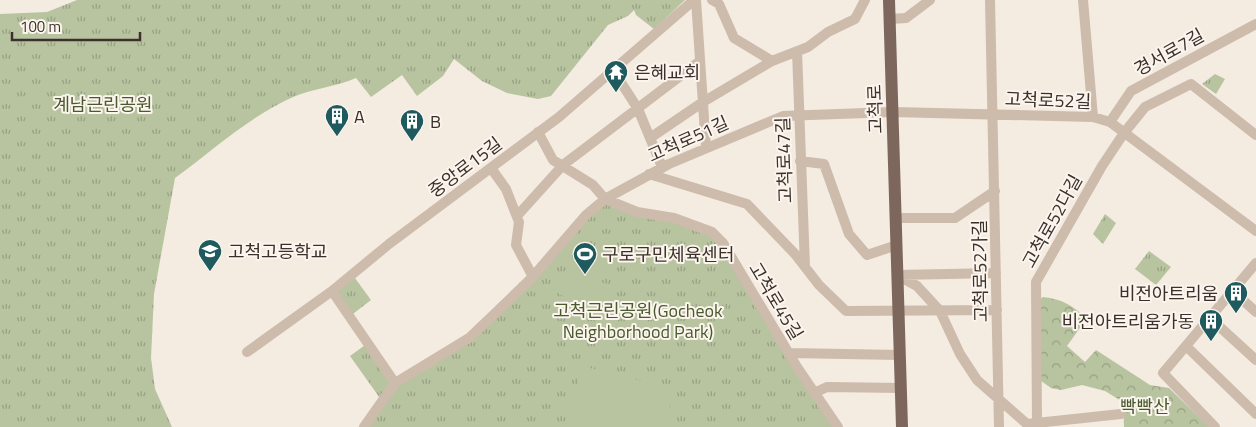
<svg xmlns="http://www.w3.org/2000/svg" width="1256" height="427" font-family="'Titillium Web','Noto Sans KR',sans-serif">
	<style>
		.forest { fill: url(#forest-crowns) }
		.park { fill: url(#park-tufts) }
		.pitch { fill: #b8c4a0 }
		.lines { fill: none; stroke-linecap: round; stroke-linejoin: round }
		.minor { stroke: #cdbbac; stroke-width: 10 }
		.major { stroke: #7d675c; stroke-width: 12 }
		.labels { text-anchor: middle; dominant-baseline: central; stroke-width: 4; stroke-linejoin: round; paint-order: stroke }
		.street-label { font-size: 18px; fill: #3b302b; stroke: #fbf5ee }
		.poi-label { font-size: 18px; fill: #3b302b; stroke: #fbf5ee; text-anchor: start }
		.park-label { font-size: 18px; fill: #4a5a2e; stroke: #fbf5ee }
	</style>
	<defs>
		<pattern id="forest-crowns" width="20" height="18" patternUnits="userSpaceOnUse" patternTransform="scale(1.25)"><rect width="20" height="18" fill="#b8c4a0"/><path d="M2 6a3 3 0 1 1 6 0M12 15a3 3 0 1 1 6 0" fill="none" stroke="#97a083"/></pattern>
		<pattern id="park-tufts" width="24" height="20" patternUnits="userSpaceOnUse" patternTransform="scale(1.25)"><rect width="24" height="20" fill="#b8c4a0"/><path d="M3 7l-1-3M5 7V3M7 7l1-3M15 17l-1-3M17 17v-4M19 17l1-3" fill="none" stroke="#97a083"/></pattern>
	</defs>
	<rect width="100%" height="100%" fill="#f4ebe1"/>
	<!-- forest -->
	<path class="forest" d="M1043,297C1063,299 1072,306 1087,318L1067,346L1085,362L1096,350L1150,385L1169,388L1209,427H1124L1123,402L1105,391L1082,385L1061,390L1051,388L1037,378L1036,301Z"/>
	<!-- park -->
	<path class="park" d="M77,0H685L654,29L636,15L634,10L628,16L608,25L551,96L538,99L507,93L482,81L454,59L443,76L417,96L402,75L371,97L356,78C336,87 314,88 293,97C250,116 212,151 175,178L154,294L151,358L155,389L172,427H0V14L47,12Z
		M1215,74L1225,79L1216,94L1202,84Z
		M605,199L712,232L838,427H364L382,401L350,356L368,343L395,382L452,349Z
		M1105,214L1116,223L1103,244L1093,234Z
		M1149,251L1171,267L1156,285L1135,269Z
		M352,274L371,300L349,317L332,291Z"/>
	<!-- pitch -->
	<path class="pitch" d="M601,243L615,250L600,281L609,286L597,312L557,293L570,266L574,268L584,247L596,253Z
		M582,366L674,389L665,427H566Z"/>
	<g class="lines">
		<!-- minor -->
		<path class="minor" d="M696,0L706,148
			M712,0L719,4L734,38L772,61
			M990,0L999,427
			M1083,0L1093,117
			M890,19L906,18L930,0
			M797,51L805,267
			M613,70L638,109L662,167
			M1110,122L1131,91L1256,24
			M538,132L553,160L593,185L605,199L637,212L674,218L712,232L723,243L797,367L838,427
			M650,138L703,102L772,61L808,47L828,32L855,19L865,0
			M800,161L824,164L849,234L867,255L897,245
			M491,168L506,189L519,222L516,245L533,277
			M649,174L747,204L795,254L819,285L846,311L997,310
			M517,216L563,165L700,61
			M896,218H955L995,191
			M897,275L917,286L940,311L960,354L977,380L1027,424L1121,414
			M898,275L996,273
			M332,291L395,383
			M1233,291L1256,312
			M1210,318L1256,360
			M1186,346L1256,414
			M247,352L332,291L389,244L559,117L694,0
			M789,353L900,355
			M814,393L827,387L901,388
			M1037,423L1036,282L1102,166L1124,133L1145,107L1191,84L1256,135
			M364,427L395,383L469,338L529,281L586,215L605,199L669,164L783,116L893,112L1093,117L1110,122L1256,231
			M1215,427L1163,373L1256,263"/>
		<!-- major -->
		<path class="major" d="M889,0L902,427"/>
	</g>
	<!-- icons -->
	<defs>
		<g id="temple-pin" transform="scale(1.25)"><path d="M0 17L-7.5 6A9.5 9.5 0 1 1 7.5 6Z" fill="#1f5a5e" stroke="#fbf5ee"/><path d="M0-6L5-2H3V0L6.5 2.5H4V6H1.5V3h-3V6H-4V2.5H-6.5L-3 0V-2H-5Z" fill="#fff"/></g>
		<g id="building-pin" transform="scale(1.25)"><path d="M0 17L-7.5 6A9.5 9.5 0 1 1 7.5 6Z" fill="#1f5a5e" stroke="#fbf5ee"/><path d="M-4-6H4V6H1V3H-1V6H-4ZM-2.5-4.3h1.7v1.8h-1.7ZM.8-4.3h1.7v1.8H.8ZM-2.5-1h1.7V.8h-1.7ZM.8-1h1.7V.8H.8Z" fill="#fff"/></g>
		<g id="school-pin" transform="scale(1.25)"><path d="M0 17L-7.5 6A9.5 9.5 0 1 1 7.5 6Z" fill="#1f5a5e" stroke="#fbf5ee"/><path d="M0-5L7-2L0 1L-7-2ZM-4 1L0 2.5L4 1V4Q0 6-4 4Z" fill="#fff"/></g>
		<g id="stadium-pin" transform="scale(1.25)"><path d="M0 17L-7.5 6A9.5 9.5 0 1 1 7.5 6Z" fill="#1f5a5e" stroke="#fbf5ee"/><path d="M0-5a6.5 5 0 1 0 0 10a6.5 5 0 1 0 0-10ZM-3.5-1.8h7v3.6h-7Z" fill="#fff"/></g>
	</defs>
	<g fill-rule="evenodd">
		<use href="#temple-pin" x="616" y="72"/>
		<use href="#building-pin" x="337" y="116"/>
		<use href="#building-pin" x="412" y="121"/>
		<use href="#school-pin" x="210" y="251"/>
		<use href="#stadium-pin" x="585" y="254"/>
		<use href="#building-pin" x="1236" y="293"/>
		<use href="#building-pin" x="1211" y="321"/>
	</g>
	<g class="labels">
		<!-- street labels -->
		<g class="street-label">
			<text transform="translate(1169 52) rotate(-29)">경서로7길</text>
			<text transform="translate(1048 100) rotate(2)">고척로52길</text>
			<text transform="translate(875 109) rotate(-92)">고척로</text>
			<text transform="translate(688 139) rotate(-24)">고척로51길</text>
			<text transform="translate(784 160) rotate(-92)">고척로47길</text>
			<text transform="translate(465 167) rotate(-37)">중앙로15길</text>
			<text transform="translate(1052 221) rotate(-61)">고척로52다길</text>
			<text transform="translate(980 271) rotate(-91)">고척로52가길</text>
			<text transform="translate(776 301) rotate(59)">고척로45길</text>
		</g>
		<!-- poi labels -->
		<g class="poi-label">
			<text x="634" y="72">은혜교회</text>
			<text x="354" y="116">A</text>
			<text x="430" y="121">B</text>
			<text x="228" y="251">고척고등학교</text>
			<text x="602" y="254">구로구민체육센터</text>
			<text x="1218" y="293" text-anchor="end">비전아트리움</text>
			<text x="1194" y="321" text-anchor="end">비전아트리움가동</text>
		</g>
		<!-- park labels -->
		<g class="park-label">
			<text x="103" y="104">계남근린공원</text>
			<text x="638" y="310">고척근린공원(Gocheok<tspan x="638" dy="21">Neighborhood Park)</tspan></text>
			<text x="1145" y="406">빡빡산</text>
		</g>
	</g>
	<!-- scale -->
	<path d="M12 32v8h128v-8" fill="none" stroke="#3b302b" stroke-width="2.5"/>
	<text x="20" y="32" font-size="15" fill="#3b302b" stroke="#fbf5ee" stroke-width="4" paint-order="stroke">100 m</text>
</svg>
